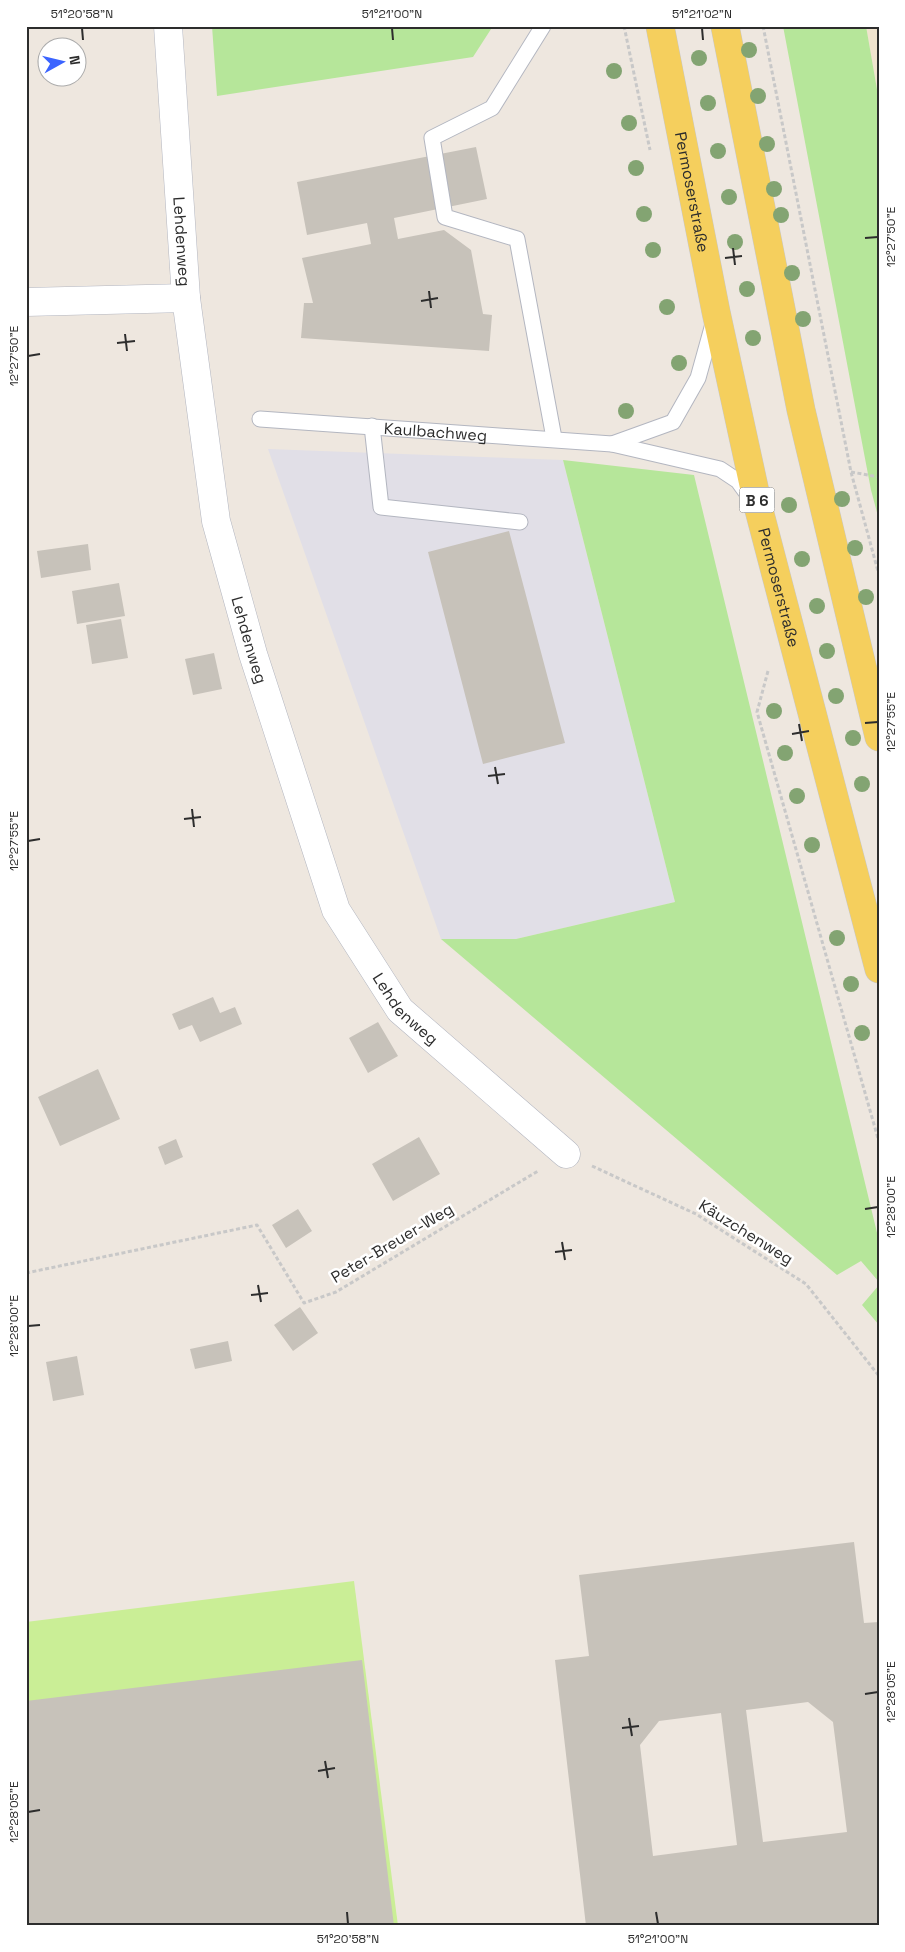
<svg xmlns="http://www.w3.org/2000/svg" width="905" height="1952" font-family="'Space Grotesk',sans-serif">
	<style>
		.industrial { fill: #e1dfe7 }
		.education { fill: #f0e4ce }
		.green { fill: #b6e69a }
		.pitch { fill: #caee96 }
		.building { fill: #c7c2ba; fill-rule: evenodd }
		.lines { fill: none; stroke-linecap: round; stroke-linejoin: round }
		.service-casing { stroke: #b3b6c0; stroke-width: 17 }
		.minor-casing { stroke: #b3b6c0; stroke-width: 29 }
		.primary-casing { stroke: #c8c8c8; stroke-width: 29 }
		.path { stroke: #c8c8c8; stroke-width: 3; stroke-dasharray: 4 2.5; stroke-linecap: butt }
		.service { stroke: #fff; stroke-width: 15 }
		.minor { stroke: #fff; stroke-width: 28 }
		.primary { stroke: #f5cf5d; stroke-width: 28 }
		.tree { fill: #83a472 }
		.ticks { fill: none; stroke: #2d2d2d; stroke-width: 2 }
		.labels { text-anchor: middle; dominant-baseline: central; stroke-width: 5; stroke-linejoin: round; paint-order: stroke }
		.shield { fill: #fff; stroke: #6c6c6c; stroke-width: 1 }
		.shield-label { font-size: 15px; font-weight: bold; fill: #2d2d2d }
		.street-label { font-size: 16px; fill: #2d2d2d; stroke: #fff }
		.neatline { fill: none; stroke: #2d2d2d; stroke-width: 2 }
		.ticks-label { font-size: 12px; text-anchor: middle; fill: #2d2d2d }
	</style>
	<rect width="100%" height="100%" fill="#eee7df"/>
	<!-- industrial -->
	<path class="industrial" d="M268,449L563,460L675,902L516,939H441Z"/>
	<!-- education -->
	<path class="education" d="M866,26H879V101Z"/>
	<!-- green -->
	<path class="green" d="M212,26H493L473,57L217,96Z
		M783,26H866L879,101V520L871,490Z
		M563,460L694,475L879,1241V1282L861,1261L837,1275L441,939H516L675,902Z
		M879,1285V1325L862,1305Z"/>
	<!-- pitch -->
	<path class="pitch" d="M354,1581L398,1926H26V1622Z"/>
	<!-- building -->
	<path class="building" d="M476,147L487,199L394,218L398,239L444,230L471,250L483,314L492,315L489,351L301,338L304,303H313L302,258L371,244L367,223L307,235L297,182Z
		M509,531L565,743L483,764L428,552Z
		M88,544L91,570L41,578L37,551Z
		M119,583L125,616L77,624L72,591Z
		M121,619L128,658L92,664L86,625Z
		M214,653L222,689L193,695L185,659Z
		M213,997L220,1013L235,1007L242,1024L200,1042L192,1025L179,1030L172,1014Z
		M378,1022L398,1056L368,1073L349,1038Z
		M98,1069L120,1119L60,1146L38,1097Z
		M419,1137L440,1174L393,1201L372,1164Z
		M176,1139L183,1157L165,1165L158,1147Z
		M298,1209L312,1231L286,1248L272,1225Z
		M300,1307L318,1333L293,1351L274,1325Z
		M228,1341L232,1361L195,1369L190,1349Z
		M77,1356L84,1395L53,1401L46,1362Z
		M854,1542L864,1623L879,1622V1926H586L555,1660L589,1656L579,1575ZM808,1702L833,1722L847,1832L763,1842L746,1710ZM721,1713L737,1845L653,1856L640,1745L659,1721Z
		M362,1660L394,1926H26V1701Z"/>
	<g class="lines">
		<!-- service casing -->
		<g class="service-casing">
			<g id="service">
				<path d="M543,26L492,108L432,138L445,217L517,239L554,438"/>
				<path id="s1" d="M260,419L612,444L720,469L738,481L751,499"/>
				<path d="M372,426L381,507L520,522"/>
				<path d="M612,444L673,422L698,378L713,324"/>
			</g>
		</g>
		<!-- minor casing -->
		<g class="minor-casing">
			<g id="minor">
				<path id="s2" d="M168,26L186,298L216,521L253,654L336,910L400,1010L566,1154"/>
				<path d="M26,302L186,298"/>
			</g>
		</g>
		<!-- primary casing -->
		<g class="primary-casing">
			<g id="primary">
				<path id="s3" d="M660,26L716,312L759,510L879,969"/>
				<path d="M725,26L801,410L879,737"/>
			</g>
		</g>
		<!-- path -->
		<path class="path" d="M624,26L650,150
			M763,26L851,472L879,575
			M851,472L879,477
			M768,671L757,712L879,1142
			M592,1166L696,1214L806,1284L879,1376
			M26,1273L257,1225L304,1303L336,1292L538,1171"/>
		<!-- service -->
		<use href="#service" class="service"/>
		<!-- minor -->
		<use href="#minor" class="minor"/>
		<!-- primary -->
		<use href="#primary" class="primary"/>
	</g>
	<!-- trees -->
	<g class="tree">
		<circle cx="749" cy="50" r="8"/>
		<circle cx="699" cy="58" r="8"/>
		<circle cx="614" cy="71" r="8"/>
		<circle cx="758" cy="96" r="8"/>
		<circle cx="708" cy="103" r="8"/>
		<circle cx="629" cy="123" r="8"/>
		<circle cx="767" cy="144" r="8"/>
		<circle cx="718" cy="151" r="8"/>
		<circle cx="636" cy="168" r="8"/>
		<circle cx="774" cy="189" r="8"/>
		<circle cx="729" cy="197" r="8"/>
		<circle cx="644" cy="214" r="8"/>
		<circle cx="781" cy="215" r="8"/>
		<circle cx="735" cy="242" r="8"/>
		<circle cx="653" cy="250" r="8"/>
		<circle cx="792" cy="273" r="8"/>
		<circle cx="747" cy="289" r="8"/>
		<circle cx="667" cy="307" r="8"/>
		<circle cx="803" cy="319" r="8"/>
		<circle cx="753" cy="338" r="8"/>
		<circle cx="679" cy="363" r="8"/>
		<circle cx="626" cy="411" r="8"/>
		<circle cx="842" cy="499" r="8"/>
		<circle cx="789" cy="505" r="8"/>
		<circle cx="855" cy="548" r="8"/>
		<circle cx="802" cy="559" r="8"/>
		<circle cx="866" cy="597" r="8"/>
		<circle cx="817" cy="606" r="8"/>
		<circle cx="827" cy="651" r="8"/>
		<circle cx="836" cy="696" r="8"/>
		<circle cx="774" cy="711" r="8"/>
		<circle cx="853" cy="738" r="8"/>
		<circle cx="785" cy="753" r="8"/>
		<circle cx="862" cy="784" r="8"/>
		<circle cx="797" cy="796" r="8"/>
		<circle cx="812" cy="845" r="8"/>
		<circle cx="837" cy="938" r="8"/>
		<circle cx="851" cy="984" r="8"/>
		<circle cx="862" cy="1033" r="8"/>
	</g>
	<!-- ticks -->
	<path class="ticks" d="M82,28L83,40M392,28L393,40M702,28L703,40M865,238L878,237M733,248L735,265M725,258L742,256M429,291L431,308M421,301L438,298M125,334L127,351M117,343L135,341M28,356L40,354M865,723L878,722M799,724L802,741M792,734L809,731M495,767L498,784M488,776L505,774M192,809L194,827M184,819L201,817M28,841L40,839M865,1209L878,1207M562,1242L565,1260M555,1252L572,1250M258,1285L261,1302M251,1295L268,1293M28,1326L40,1325M865,1694L878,1692M629,1718L632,1736M622,1728L639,1726M325,1761L328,1778M318,1771L335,1768M28,1812L40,1810M347,1912L348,1924M656,1912L658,1924"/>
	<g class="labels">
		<!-- shield labels -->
		<rect class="shield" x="739.5" y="487.5" width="35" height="25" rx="4"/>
		<g class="shield-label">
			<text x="757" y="500">B 6</text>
		</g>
		<!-- street labels -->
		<g class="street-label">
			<text stroke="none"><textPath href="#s3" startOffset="169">Permoserstraße</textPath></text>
			<text stroke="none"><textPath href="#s2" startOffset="216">Lehdenweg</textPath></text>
			<text stroke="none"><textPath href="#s1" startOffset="176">Kaulbachweg</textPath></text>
			<text stroke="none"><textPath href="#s3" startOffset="574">Permoserstraße</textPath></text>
			<text stroke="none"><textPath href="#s2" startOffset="621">Lehdenweg</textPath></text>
			<text stroke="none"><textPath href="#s2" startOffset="1026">Lehdenweg</textPath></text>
			<text transform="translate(746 1232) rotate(32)">Käuzchenweg</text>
			<text transform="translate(392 1243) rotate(-31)">Peter-Breuer-Weg</text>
		</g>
	</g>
	<!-- border -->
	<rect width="905" height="1952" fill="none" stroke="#ffffff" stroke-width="55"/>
	<!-- north arrow -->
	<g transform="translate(62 62) rotate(82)"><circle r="24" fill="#ffffff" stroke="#ababab"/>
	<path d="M0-4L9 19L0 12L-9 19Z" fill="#3b64ff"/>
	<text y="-8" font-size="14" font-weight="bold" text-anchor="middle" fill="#2d2d2d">N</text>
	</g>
	<rect x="28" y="28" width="850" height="1896" class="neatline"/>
	<g class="ticks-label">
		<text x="82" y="18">51°20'58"N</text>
		<text x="392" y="18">51°21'00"N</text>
		<text x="702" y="18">51°21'02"N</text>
		<text transform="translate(891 237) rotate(-90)" y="4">12°27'50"E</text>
		<text transform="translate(14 356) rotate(-90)" y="4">12°27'50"E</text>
		<text transform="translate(891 722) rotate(-90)" y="4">12°27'55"E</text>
		<text transform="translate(14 841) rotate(-90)" y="4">12°27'55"E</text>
		<text transform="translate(891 1207) rotate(-90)" y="4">12°28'00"E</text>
		<text transform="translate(14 1326) rotate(-90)" y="4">12°28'00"E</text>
		<text transform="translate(891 1692) rotate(-90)" y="4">12°28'05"E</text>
		<text transform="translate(14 1812) rotate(-90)" y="4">12°28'05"E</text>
		<text x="348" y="1943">51°20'58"N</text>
		<text x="658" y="1943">51°21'00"N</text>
	</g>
</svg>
